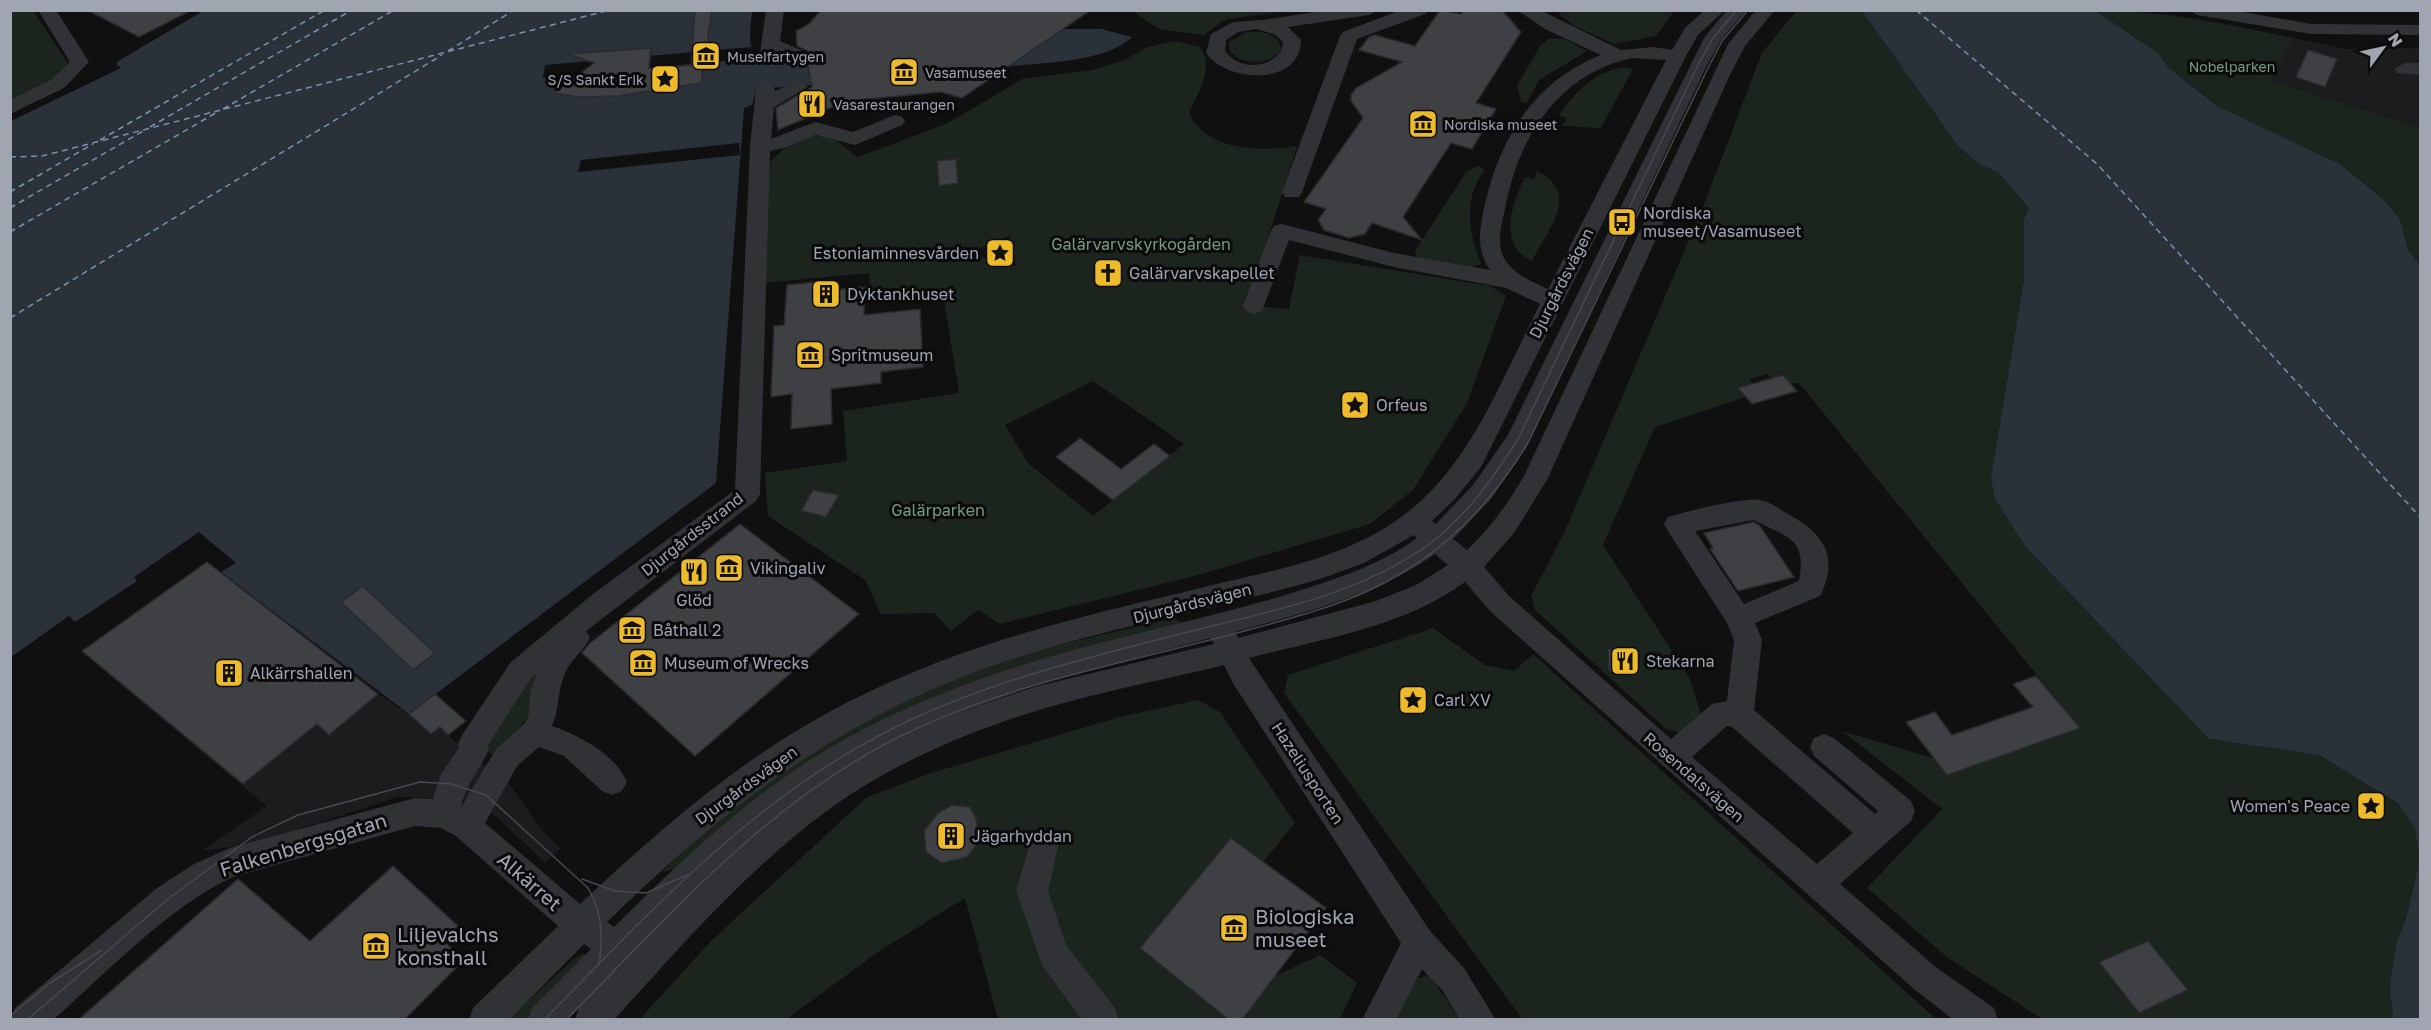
<svg xmlns="http://www.w3.org/2000/svg" width="2431" height="1030" font-family="'Golos Text',sans-serif">
	<style>
		.built { fill: #1c1c1e }
		.green { fill: #1c241e; fill-rule: evenodd }
		.water { fill: #2a3139 }
		.pier { fill: #101011 }
		.lines { fill: none; stroke-linecap: round; stroke-linejoin: round }
		.ferry { stroke: #7891ad; stroke-width: 1.5; stroke-dasharray: 6 4.5; stroke-linecap: butt }
		.building { fill: #3f4044; stroke: #2a2a2d; stroke-width: 1.5 }
		.minor { fill: #313236; fill-rule: evenodd }
		.tram { stroke: #48494f; stroke-width: 1.5 }
		.labels { text-anchor: middle; dominant-baseline: central; stroke-width: 6; stroke-linejoin: round; paint-order: stroke }
		.far-poi-label { font-size: 14px; fill: #a1a5b2; stroke: #0b0b0c; text-anchor: start }
		.far-park-label { font-size: 14px; fill: #789d7d; stroke: #0b0b0c }
		.poi-label { font-size: 16px; fill: #a1a5b2; stroke: #0b0b0c; text-anchor: start }
		.park-label { font-size: 16px; fill: #789d7d; stroke: #0b0b0c }
		.street-label { font-size: 16px; fill: #a1a5b2; stroke: #0b0b0c }
		.near-street-label { font-size: 20px; fill: #a1a5b2; stroke: #0b0b0c }
		.near-poi-label { font-size: 20px; fill: #a1a5b2; stroke: #0b0b0c; text-anchor: start }
	</style>
	<rect width="100%" height="100%" fill="#101011"/>
	<!-- built -->
	<path class="built" d="M2293,38L2347,49L2420,48V128L2272,80Z
		M207,562L378,694L409,714L435,694L466,721L449,736L479,762L505,778L543,831L560,849L545,862L483,805L471,799L398,797L257,843L201,851L267,806L82,652Z"/>
	<!-- green -->
	<path class="green" d="M11,11H33L68,63L63,74L11,102Z
		M1132,11H1283L1224,20L1204,35L1159,29Z
		M1556,11H1674L1656,36L1614,44L1574,26Z
		M1796,11H1862L1958,146L1978,162L1999,173L2029,208L2024,219V279L1991,477L2209,739L2319,755L2399,804L2415,829L2420,860L2406,919L2396,944L2390,986L2393,1019H2042L1948,958L1867,888L1942,809L1842,731L1933,758L1947,775L2080,728L1799,383H1790L1783,375L1771,378L1768,374L1750,379L1753,384L1739,388L1746,397L1655,427L1603,545L1689,677L1702,717L1681,733L1666,729L1535,610L1531,596L1565,531L1703,207L1762,53Z
		M2096,11C2163,10 2228,24 2293,38L2272,80L2420,128V265L2408,250L2400,219L2384,200L2340,164L2217,106L2169,68L2158,53Z
		M1247,32C1260,31 1278,32 1281,48L1279,53C1266,65 1243,65 1230,52L1229,42Z
		M1548,39H1565L1587,51L1539,80L1527,103L1521,101L1517,86L1540,46Z
		M1174,41L1200,47C1215,69 1198,91 1189,113C1207,151 1260,152 1297,146L1247,305L1289,309L1300,255L1490,286L1506,296L1467,403L1413,490L1370,524L1195,576L1000,624L978,610L951,631L934,613L881,614L865,580L768,516L765,473L847,461L843,411L959,393L943,295L871,302L869,273L764,283L769,164C780,149 806,132 827,137C837,139 849,151 858,157L948,123L1022,79L1092,70L1124,60L1148,47ZM1009,236L1016,266L978,256L977,249ZM1093,381L1184,444L1093,516L1028,463L1005,425Z
		M1626,67L1633,69L1601,128L1562,126L1567,118L1559,115C1576,91 1595,71 1626,67Z
		M1477,166L1485,170C1462,199 1469,233 1481,264L1470,268L1416,257L1415,251L1466,172Z
		M1537,171C1582,194 1548,228 1532,261C1497,245 1512,204 1525,177L1534,180Z
		M1174,618L1181,623L1178,631L1043,663L683,867L662,872L711,822L795,762L867,717L932,686L1041,649Z
		M1433,628L1485,665L1514,671L1533,654L1936,1019H1522L1284,693L1288,675Z
		M567,634L530,715L494,756L483,747L526,671Z
		M1198,700L1220,712L1295,823L1263,862L1231,838L1140,948L1229,1019H998L965,898L878,952L787,1019L639,1020L711,941L867,797L931,773L1119,717Z
		M583,954L590,957L533,1019L507,1020L574,959Z
		M1320,955L1357,983L1340,1019L1242,1020L1275,976Z
		M1430,975L1459,1019L1392,1020L1418,978Z"/>
	<!-- water -->
	<path class="water" d="M203,11H752C751,26 745,52 761,61L805,55L812,85L756,89L752,105L744,108L716,483L409,714L221,572L236,563L199,532L134,577L137,581L75,622L69,616L11,657V121L121,68L116,64L120,60Z
		M1862,11H2096L2158,53L2169,68L2217,106L2340,164L2384,200L2400,219L2408,250L2420,265V1019H2393L2390,986L2396,944L2406,919L2420,860L2415,829L2399,804L2319,755L2209,739L2026,547L1995,499L1991,477L2024,279V219L2029,208L1999,173L1978,163L1958,146Z
		M1066,29H1101L1132,37C1106,63 1037,63 1002,67L998,35Z"/>
	<!-- pier -->
	<path class="pier" d="M751,47L755,58L543,78L545,65Z
		M739,143L740,155L578,172L581,160Z"/>
	<g class="lines">
		<!-- ferry -->
		<path class="ferry" d="M1916,10L2097,164L2420,517
			M448,51L514,10
			M223,109L394,10
			M150,127L352,10
			M100,140L325,10
			M10,157L42,156L610,10
			M10,192L93,144
			M10,208L143,131
			M10,232L219,111
			M10,318L442,55"/>
	</g>
	<!-- building -->
	<path class="building" d="M87,10H192L139,37Z
		M695,10H712L701,83L618,96L578,97L554,93L594,63L568,54L651,48L649,68L691,65Z
		M821,10H1091L962,98L941,92L847,101L778,130L776,108L812,87L807,61L809,55L806,50L797,46L796,31L809,24Z
		M1440,10L1461,14L1464,10H1502L1521,32L1476,103L1496,109L1472,149L1451,143L1403,217L1422,240L1372,223L1365,234L1349,238L1324,230L1318,220L1326,209L1304,202L1363,118L1351,101V95L1356,88L1402,62L1359,50L1369,37L1375,35L1415,46Z
		M2308,50L2337,59L2325,87L2296,77Z
		M956,159L958,183L939,186L937,161Z
		M832,280V290L865,287L864,315L920,309L923,367L881,372V383L831,389L832,424L791,429L792,394L771,397L774,326L784,325L787,285Z
		M1783,375L1797,391L1752,404L1738,388Z
		M1080,438L1121,469L1154,444L1170,456L1113,500L1056,457Z
		M813,490L839,495L826,517L801,511Z
		M1754,522L1760,526L1794,577L1738,591L1710,549L1713,548L1704,533Z
		M740,524L859,614L695,756L582,653L589,644Z
		M207,562L378,694L329,735L317,724L243,784L82,651Z
		M363,586L435,653L413,670L341,602Z
		M1608,649L1636,652L1638,674L1609,671Z
		M2036,676L2080,728L1947,775L1906,722L1935,712L1952,735L2033,707L2013,684Z
		M435,694L466,721L448,735L440,727L431,734L409,714Z
		M952,805L970,807L976,818L979,841L967,857L942,863L926,852L924,831L938,813Z
		M1231,838L1326,908L1242,1020H1229L1140,948Z
		M393,866L458,926L443,940L464,960L404,1020H78L238,879L310,941Z
		M2148,941L2188,990L2139,1013L2099,962Z"/>
	<g class="lines">
		<!-- minor -->
		<path class="minor" d="M38,10H56L89,62L64,88L10,114V100L51,80L70,62Z
			M766,10H784L780,41L805,52L807,56L805,60L798,62L778,54L775,64H761L759,60Z
			M1328,10H1378L1369,15L1288,27L1301,40C1300,87 1227,83 1206,53L1211,34L1233,22L1263,20ZM1256,29L1274,34L1283,42C1282,61 1258,69 1241,63C1235,61 1229,56 1225,51L1226,40L1238,32Z
			M1401,10H1428L1425,14L1357,39L1302,192L1299,197H1285L1282,192L1340,36L1343,32Z
			M1517,10H1540L1621,50L1654,47L1672,50L1685,28L1705,10H1725L1698,35L1686,56L1481,467L1454,500L1432,521L1436,524L1473,485L1508,435L1704,38L1727,10H1746L1721,40L1706,67L1527,445L1491,499L1453,539L1467,550C1490,529 1508,503 1524,476L1728,44L1756,10H1775L1745,46L1729,77L1547,480L1514,533L1484,567L1509,596L1671,739L1712,704L1727,701L1734,640L1727,623L1668,531L1664,524L1668,517C1684,512 1745,497 1759,500C1769,501 1779,509 1788,514C1823,533 1840,556 1820,596L1755,623L1762,640L1754,710L1875,814L1878,811L1814,756L1810,747L1814,738L1824,734L1834,738L1911,801L1915,811L1911,821L1840,884L1937,968L1994,1008L1998,1020H1954L1915,990L1491,612L1465,582C1404,627 1321,639 1249,658L1430,931L1464,968L1496,1020H1460L1442,990L1422,969L1396,1020H1362L1401,943L1234,685L1224,665C1151,683 1076,696 1005,721C945,742 886,769 835,805C751,865 683,944 614,1020H575L579,1008L603,983L567,1020H528L532,1008L591,949L584,944L509,1020H469L473,1008L558,926L456,836L441,828L415,826L233,877C172,904 105,974 53,1020H11L15,1008L157,888L194,864L230,848L415,798L433,799L441,774L459,748L458,744L462,735L511,662L593,594L735,490L750,146L756,88L759,84H773L775,91L798,81L808,87L774,107L771,139L815,122L853,132L895,115L902,117L905,121L902,125L855,145L816,135L784,148L770,151L760,494L756,501L586,631L590,638C584,650 573,658 567,669C557,687 560,708 552,726C580,736 614,753 627,782L622,791L612,795L602,791L564,756L539,747L517,766L485,823L580,904C642,846 706,789 777,743C860,689 954,652 1049,626C1106,610 1164,597 1221,583C1286,568 1355,554 1408,512C1472,462 1504,374 1540,304L1506,288L1394,267L1289,240L1262,311L1254,314L1246,311L1243,306L1271,231L1274,226L1282,224L1394,253L1490,270C1475,249 1480,227 1485,204C1500,137 1536,80 1601,55L1545,29ZM1632,58L1666,60L1548,289C1531,281 1514,275 1504,258C1496,245 1502,222 1505,209C1518,138 1558,74 1632,58ZM1754,520C1788,538 1807,538 1799,581L1744,604L1695,531ZM1414,535L1417,538C1380,565 1336,579 1292,593C1223,614 1151,629 1081,648C992,672 902,704 823,752C745,799 679,863 614,927L607,922C719,813 827,728 975,672C1086,631 1206,612 1320,579L1364,563ZM1435,554L1448,565L1416,585L1376,601L1238,638L1235,632C1303,613 1377,595 1435,554ZM1211,638L1214,644L1034,687L952,715L1051,680ZM537,673L530,693L529,714L525,723L497,748L461,807C466,784 480,770 489,749L488,745L531,678ZM1727,726L1732,727L1853,833L1817,864L1692,757Z
			M2188,10H2232L2311,24L2420,25V35L2311,34L2197,15Z
			M2404,63H2420V75L2397,73L2395,69Z
			M1043,832L1054,836L1058,846L1048,891L1066,945L1115,1008L1119,1020H1082L1042,965L1016,891L1032,836Z"/>
		<!-- tram -->
		<path class="tram" d="M582,879L615,891L646,893L687,875
			M10,1016L50,983L102,950
			M27,1020L168,899L252,837L298,815L420,782L451,784L486,795L588,888C603,914 603,936 599,965
			M544,1020C648,914 749,803 882,734C979,683 1087,658 1192,631C1274,611 1369,592 1437,538C1470,511 1495,475 1518,439L1697,67L1713,38L1737,10
			M566,1020C670,915 770,799 905,734C1010,683 1125,663 1237,633C1292,618 1351,604 1400,574C1455,542 1495,497 1528,443L1707,70L1722,41L1748,10"/>
	</g>
	<!-- icons -->
	<defs>
		<g id="museum-square" transform="scale(1.5)"><rect x="-9" y="-9" width="18" height="18" rx="4" fill="#edba2c" stroke="#0b0b0c"/><path d="M0-6L6-3V-2H-6V-3ZM-5-1h2V3h-2ZM-1-1h2V3h-2ZM3-1h2V3H3ZM-6 4H6V6H-6Z" fill="#111"/></g>
		<g id="sight-square" transform="scale(1.5)"><rect x="-9" y="-9" width="18" height="18" rx="4" fill="#edba2c" stroke="#0b0b0c"/><path d="M0-6L1.8-2.2L6-1.7L2.9 1.2L3.7 5.4L0 3.3L-3.7 5.4L-2.9 1.2L-6-1.7L-1.8-2.2Z" fill="#111"/></g>
		<g id="restaurant-square" transform="scale(1.5)"><rect x="-9" y="-9" width="18" height="18" rx="4" fill="#edba2c" stroke="#0b0b0c"/><path d="M-5-6h1v4h1v-4h1v4h1v-4h1v5L-1.5 .5V6h-2V.5L-5-1ZM5-6V6H3V1.5H1.5Q1.5-4 5-6Z" fill="#111"/></g>
		<g id="bus-square" transform="scale(1.5)"><rect x="-9" y="-9" width="18" height="18" rx="4" fill="#edba2c" stroke="#0b0b0c"/><path d="M-5-6H5V4H4V6H2V4H-2V6H-4V4H-5ZM-3.5-4V0h7V-4ZM-3.5 1.2v1.5H-2V1.2ZM2 1.2v1.5H3.5V1.2Z" fill="#111"/></g>
		<g id="church-square" transform="scale(1.5)"><rect x="-9" y="-9" width="18" height="18" rx="4" fill="#edba2c" stroke="#0b0b0c"/><path d="M-1.2-6h2.4v3.5h3.3v2.4h-3.3V6h-2.4V-.1h-3.3v-2.4h3.3Z" fill="#111"/></g>
		<g id="building-square" transform="scale(1.5)"><rect x="-9" y="-9" width="18" height="18" rx="4" fill="#edba2c" stroke="#0b0b0c"/><path d="M-4-6H4V6H1V3H-1V6H-4ZM-2.5-4.3h1.7v1.8h-1.7ZM.8-4.3h1.7v1.8H.8ZM-2.5-1h1.7V.8h-1.7ZM.8-1h1.7V.8H.8Z" fill="#111"/></g>
	</defs>
	<g fill-rule="evenodd">
		<use href="#museum-square" x="706" y="56"/>
		<use href="#museum-square" x="904" y="72"/>
		<use href="#sight-square" x="665" y="79"/>
		<use href="#restaurant-square" x="812" y="104"/>
		<use href="#museum-square" x="1423" y="124"/>
		<use href="#bus-square" x="1622" y="222"/>
		<use href="#sight-square" x="1000" y="253"/>
		<use href="#church-square" x="1108" y="273"/>
		<use href="#building-square" x="826" y="294"/>
		<use href="#museum-square" x="810" y="355"/>
		<use href="#sight-square" x="1355" y="405"/>
		<use href="#museum-square" x="729" y="568"/>
		<use href="#restaurant-square" x="694" y="572"/>
		<use href="#museum-square" x="632" y="630"/>
		<use href="#restaurant-square" x="1625" y="661"/>
		<use href="#museum-square" x="643" y="663"/>
		<use href="#building-square" x="229" y="673"/>
		<use href="#sight-square" x="1413" y="700"/>
		<use href="#sight-square" x="2371" y="806"/>
		<use href="#building-square" x="951" y="836"/>
		<use href="#museum-square" x="1234" y="928"/>
		<use href="#museum-square" x="376" y="946"/>
	</g>
	<g class="labels">
		<!-- far-poi labels -->
		<g class="far-poi-label">
			<text x="727" y="56">Museifartygen</text>
			<text x="925" y="72">Vasamuseet</text>
			<text x="644" y="79" text-anchor="end">S/S Sankt Erik</text>
			<text x="833" y="104">Vasarestaurangen</text>
			<text x="1444" y="124">Nordiska museet</text>
		</g>
		<!-- far-park labels -->
		<g class="far-park-label">
			<text x="2232" y="66">Nobelparken</text>
		</g>
		<!-- poi labels -->
		<g class="poi-label">
			<text x="1643" y="213">Nordiska<tspan x="1643" dy="18">museet/Vasamuseet</tspan></text>
			<text x="979" y="253" text-anchor="end">Estoniaminnesvården</text>
			<text x="1129" y="273">Galärvarvskapellet</text>
			<text x="847" y="294">Dyktankhuset</text>
			<text x="831" y="355">Spritmuseum</text>
			<text x="1376" y="405">Orfeus</text>
			<text x="750" y="568">Vikingaliv</text>
			<text x="694" y="600" text-anchor="middle">Glöd</text>
			<text x="653" y="630">Båthall 2</text>
			<text x="1646" y="661">Stekarna</text>
			<text x="664" y="663">Museum of Wrecks</text>
			<text x="250" y="673">Alkärrshallen</text>
			<text x="1434" y="700">Carl XV</text>
			<text x="2350" y="806" text-anchor="end">Women's Peace</text>
			<text x="972" y="836">Jägarhyddan</text>
		</g>
		<!-- park labels -->
		<g class="park-label">
			<text x="1141" y="244">Galärvarvskyrkogården</text>
			<text x="938" y="510">Galärparken</text>
		</g>
		<!-- street labels -->
		<g class="street-label">
			<text transform="translate(1561 283) rotate(-63)">Djurgårdsvägen</text>
			<text transform="translate(692 534) rotate(-38)">Djurgårdsstrand</text>
			<text transform="translate(1192 603) rotate(-14)">Djurgårdsvägen</text>
			<text transform="translate(1308 773) rotate(57)">Hazeliusporten</text>
			<text transform="translate(1694 777) rotate(41)">Rosendalsvägen</text>
			<text transform="translate(746 785) rotate(-36)">Djurgårdsvägen</text>
		</g>
		<!-- near-street labels -->
		<g class="near-street-label">
			<text transform="translate(303 844) rotate(-17)">Falkenbergsgatan</text>
			<text transform="translate(530 881) rotate(41)">Alkärret</text>
		</g>
		<!-- near-poi labels -->
		<g class="near-poi-label">
			<text x="1255" y="916">Biologiska<tspan x="1255" dy="23">museet</tspan></text>
			<text x="397" y="934">Liljevalchs<tspan x="397" dy="23">konsthall</tspan></text>
		</g>
	</g>
	<!-- border -->
	<rect width="2431" height="1030" fill="none" stroke="#a1a5b2" stroke-width="24"/>
	<!-- north arrow -->
	<g transform="translate(2383 48) rotate(57)" stroke="#0b0b0c" stroke-width="4.5" paint-order="stroke">
	<path d="M0-4.5L10 22L0 15L-10 22Z" fill="#a1a5b2"/>
	<text y="-9" font-size="16" font-weight="bold" text-anchor="middle" fill="#a1a5b2">N</text>
	</g>
</svg>
